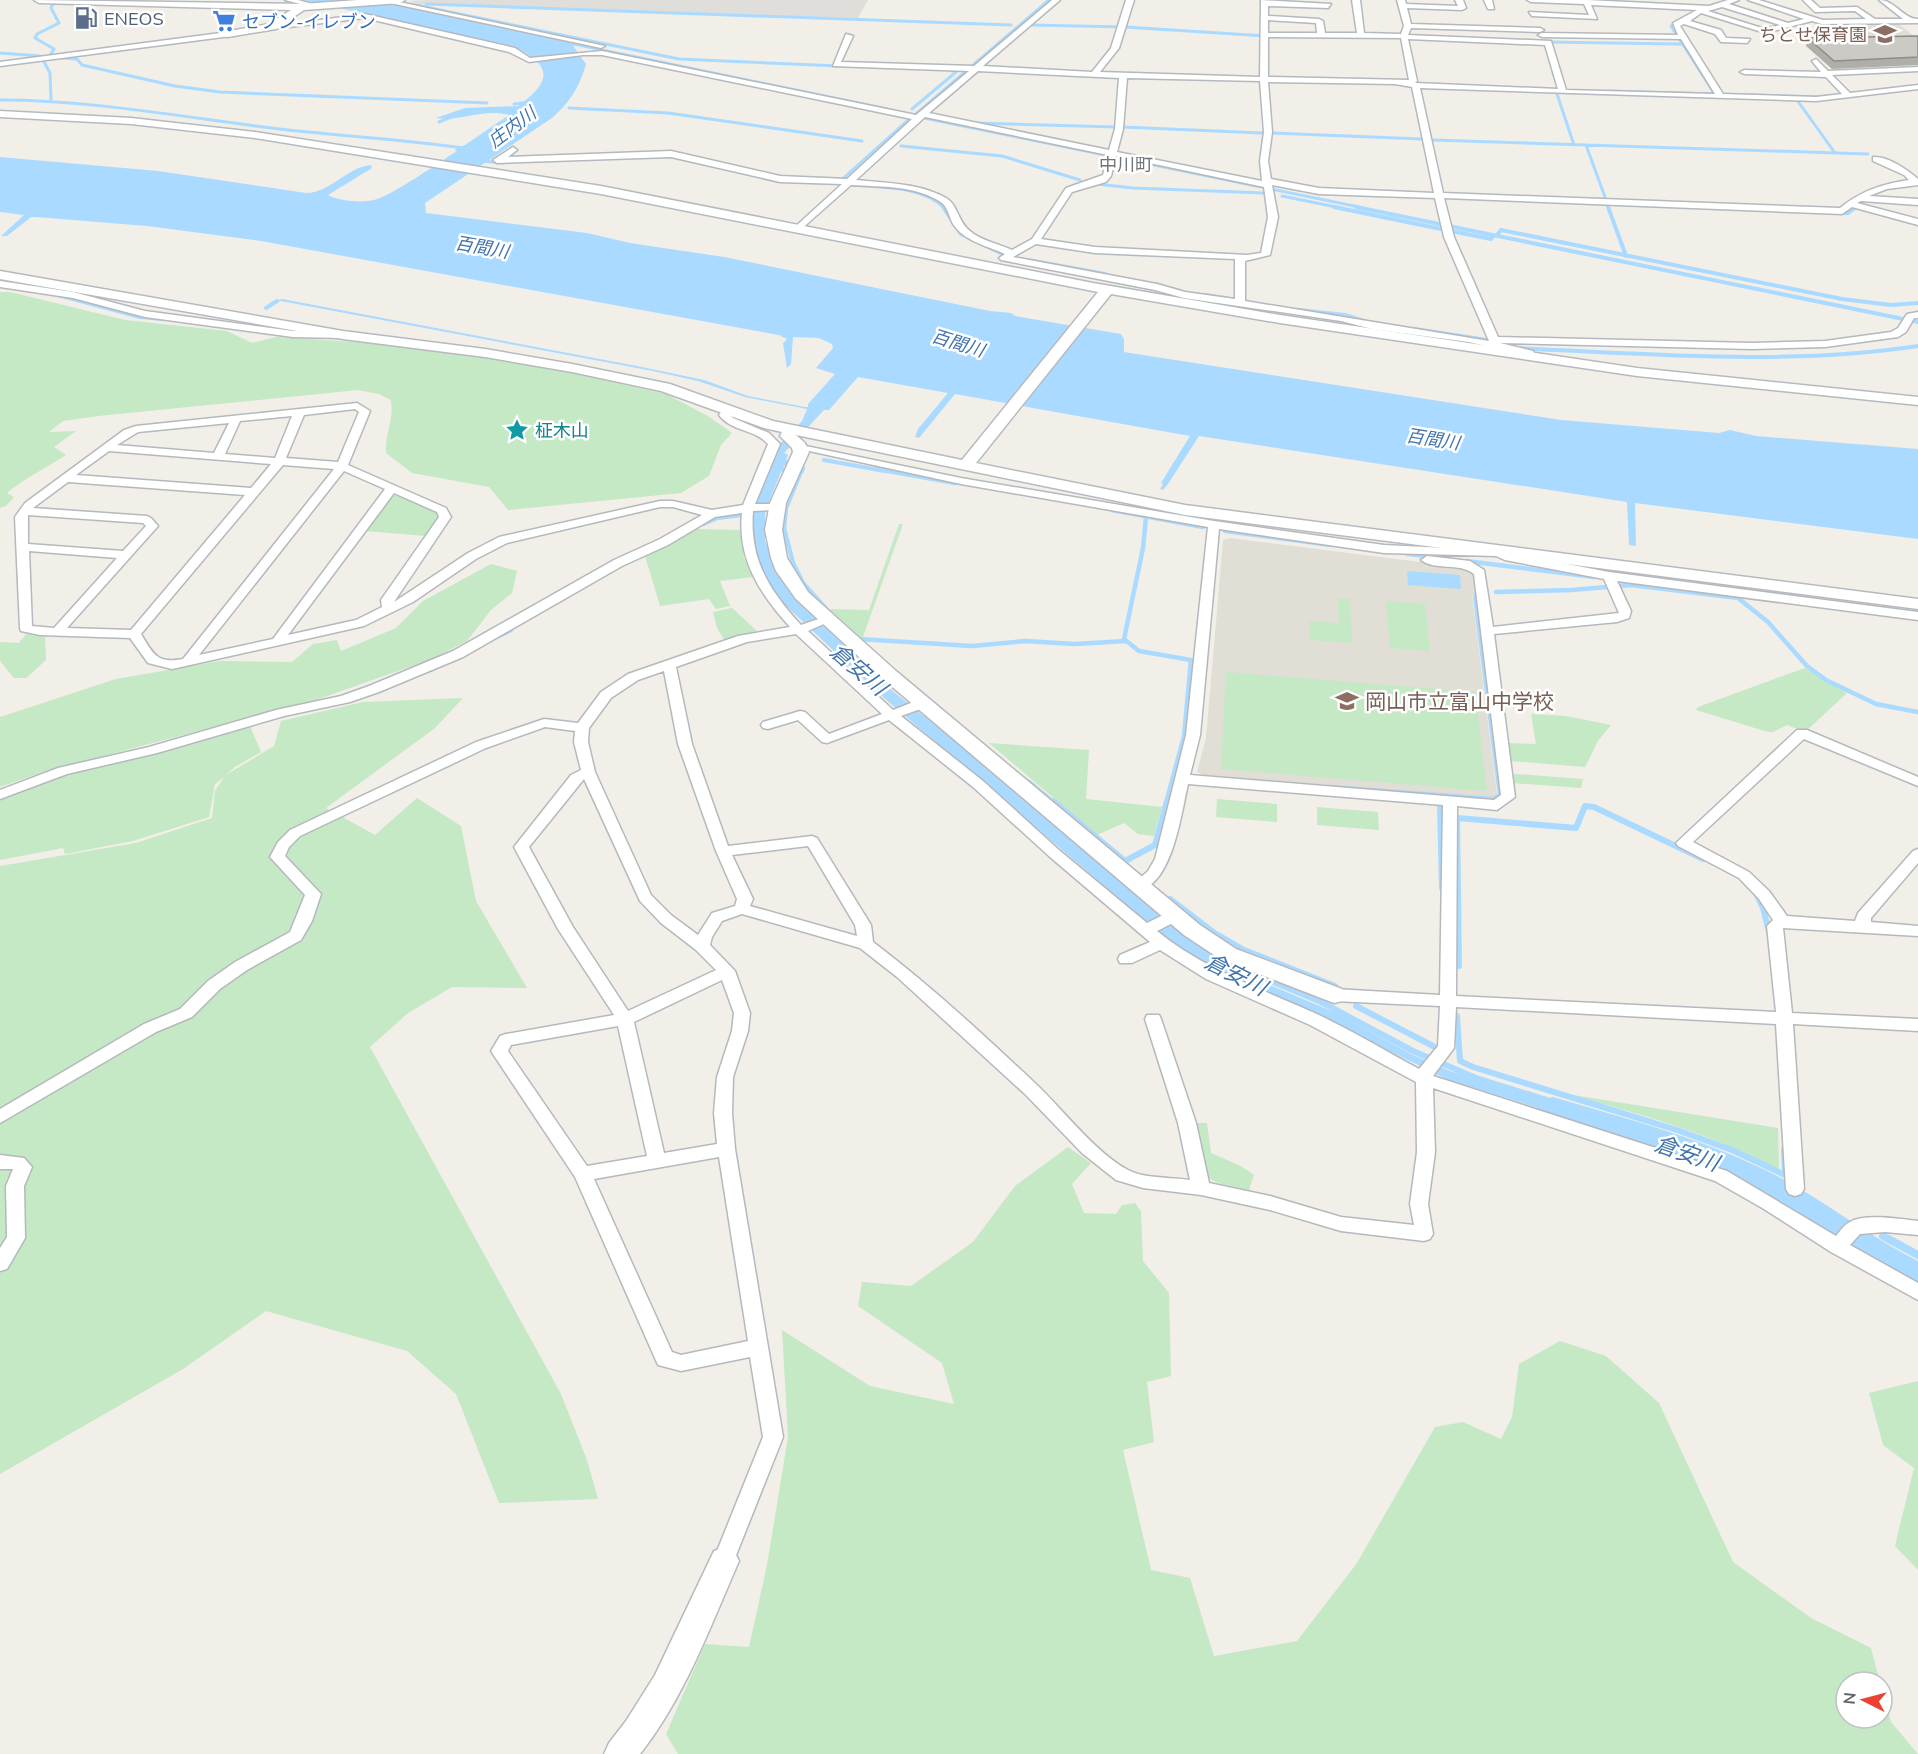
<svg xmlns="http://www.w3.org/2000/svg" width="1918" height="1754" font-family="Mulish,'Noto Sans JP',sans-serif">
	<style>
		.industrial { fill: #e0deda }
		.education { fill: #e1ded6 }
		.green { fill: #c5e8c5 }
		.water { fill: #aadaff }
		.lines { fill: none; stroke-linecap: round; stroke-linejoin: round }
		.stream-far4 { stroke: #aadaff; stroke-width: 3 }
		.stream-far3 { stroke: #aadaff; stroke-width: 4 }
		.stream-far2 { stroke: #aadaff; stroke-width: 4.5 }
		.stream-far1 { stroke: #aadaff; stroke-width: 6 }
		.stream { stroke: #aadaff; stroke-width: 8 }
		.river { fill: #aadaff; fill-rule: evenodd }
		.street-casing { stroke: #b5b8bc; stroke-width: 3 }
		.secondary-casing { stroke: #b6babf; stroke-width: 3 }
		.street { fill: #fff; fill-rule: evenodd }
		.secondary { fill: #fff; fill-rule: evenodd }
		.wall { fill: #afaea9 }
		.building { fill: #cccac5; stroke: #8f8d8a; stroke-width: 1.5 }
		.labels { text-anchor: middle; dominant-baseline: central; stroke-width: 5; stroke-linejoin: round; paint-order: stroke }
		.far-service-label { font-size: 18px; fill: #4e5e75; stroke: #fff; text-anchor: start }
		.far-shop-label { font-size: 18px; fill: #366cbe; stroke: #fff; text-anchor: start }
		.far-education-label { font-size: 18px; fill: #785e54; stroke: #fff; text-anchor: end }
		.far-water-label { font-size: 18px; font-style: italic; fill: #4174aa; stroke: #fff }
		.far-neighbourhood-label { font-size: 18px; fill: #70757a; stroke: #fff }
		.far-culture-label { font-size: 18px; fill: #0d838f; stroke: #fff; text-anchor: start }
		.education-label { font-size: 21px; fill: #785e54; stroke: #fff; text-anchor: start }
		.water-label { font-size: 22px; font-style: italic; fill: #4174aa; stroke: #fff }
	</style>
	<rect width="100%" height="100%" fill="#f1efe8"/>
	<!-- industrial -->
	<path class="industrial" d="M426,0H868L858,18L418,4L410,1Z"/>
	<!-- education -->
	<path class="education" d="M1893,24L1900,25L1918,39L1869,43L1853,29H1856L1852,26Z
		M1230,538L1467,568L1474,572L1477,594L1472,595L1497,794L1490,798L1203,775L1197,772L1206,738L1223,540Z"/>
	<!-- green -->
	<path class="green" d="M0,292H10L125,320L227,331L252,343L276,337L405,345L544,367L666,394L708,416L732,433L721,445L709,476L681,493L508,510L489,487L412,473L386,453C385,432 394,421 391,400L379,394L358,390L98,416L63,421L49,432L76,431L54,447L66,455C46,468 25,478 7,493L14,497L6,506L0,508Z
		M398,495L437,512L439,517L426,536L365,531L392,496Z
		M899,524H903L863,637H860L829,609L869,610Z
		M697,529L741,530L744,558L753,577L720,581L730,606L716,609L709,599L660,606L645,556Z
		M491,564L517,571L512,593L491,610L467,641L432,659L313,701L46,771L0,787V717L116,679L220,661L292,662L313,644L337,640L341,651L396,628L423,601Z
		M1338,598L1350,599L1352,643L1310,640V621L1339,623Z
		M1386,601L1425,604L1430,651L1390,648Z
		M732,608L757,631L725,641L717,628L713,612Z
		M26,634L45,637L46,660L26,678H14L0,661V642L19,643Z
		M1805,668L1847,693L1805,732L1787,725L1773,732H1768L1696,710L1698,707Z
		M1226,672L1475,692L1487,791L1221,769Z
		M463,698L435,728L326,808L375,835L417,798L461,826L476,901L527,988L452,987L408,1013L370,1047L561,1394L587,1460L598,1499L499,1503L456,1394L407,1351L266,1311L183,1369L0,1474V866L136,843L212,818L215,791L224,777L215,784L209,817L133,841L65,854L63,848L0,860V800L50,780L250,726L261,752L235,767L226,775L274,746L281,721L363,702Z
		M1531,714L1566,716L1611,725L1598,741L1585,767L1511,761L1508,743L1536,744Z
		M989,743L1089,750L1086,799L1162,807L1154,836L1138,834L1124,823L1097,835Z
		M1511,775L1516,774L1583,779L1581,788L1512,783Z
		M1217,799L1277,804V822L1216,817Z
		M1317,807L1378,812L1379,830L1317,825Z
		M1567,1094L1778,1128L1779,1170C1713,1134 1640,1114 1567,1094Z
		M1194,1123H1207L1211,1153L1241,1166L1254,1175L1249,1190L1218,1183L1205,1176Z
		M1068,1147L1091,1163L1072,1184L1084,1213L1116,1214L1122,1205L1135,1203L1141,1211L1143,1261L1169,1293L1171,1376L1147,1382L1154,1442L1123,1450L1151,1570L1190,1578L1214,1656L1297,1641L1357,1563L1435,1427L1463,1422L1501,1439L1512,1417L1519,1364L1560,1341L1606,1356L1659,1403L1733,1562L1811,1618L1871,1648L1880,1682H1846V1718H1882V1689L1891,1722L1918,1754H678L666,1734L705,1644L749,1647L767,1565L788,1437L782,1330L870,1386L954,1404L942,1363L858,1306L862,1282L911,1286L973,1242L1015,1186Z
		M1918,1381V1570L1895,1546L1914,1468L1883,1445L1869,1393Z"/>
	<!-- water -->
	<path class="water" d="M303,0H369L569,40L586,64C579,88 570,102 552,118L425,203L426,213L587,233L630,243L724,257L990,311L1011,313L1015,316L1115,333L1121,334L1124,339V352L1130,353L1561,420L1719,433L1730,430L1756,436L1918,449V539L1635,503L1636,546L1629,545L1627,502L1199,436L1168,484L1163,490L1160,489L1163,484L1161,483L1190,436L955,394L919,438L915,437L918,429L948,393L858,377L829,410H824L784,453L788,455L786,460H789L786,466H783L786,470L781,472L770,499L765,514V541L778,573L795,599L894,692L996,774L1158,912V916L1170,927L1239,972L1336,1013L1411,1054L1450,1071L1594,1118L1592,1125L1446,1079L1309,1011L1230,977L1202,963L1158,932L884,698L783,603L765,576L751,542L753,511L777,447L802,421L807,409L745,397L698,381L653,371L281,301L271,303L282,299L637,366L704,380L748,396L805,407H808V404L835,374L816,368L833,348L832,344L819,338L793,337L791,364L787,368L783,343L787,339L779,335L261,241L147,226L36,217H31L7,236H1L24,215L0,212V157L158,171L306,193C330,193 347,167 371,165L372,168L328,195C338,201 362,203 374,200C393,195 438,163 457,151L454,150L465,145L509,115C481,108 462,122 436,118L465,108L518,106C552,81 553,66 515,47Z
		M1407,571L1460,575L1461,589L1408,585Z"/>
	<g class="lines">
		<!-- stream-far4 -->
		<path class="stream-far4" d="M411,4L679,59L839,66
			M426,4L1011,25
			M1685,17L1671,26L1714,93
			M1031,25L1125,27L1266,36
			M564,42L887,109
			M1545,42L1681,44
			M0,53L40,56
			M50,55L54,49L35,38L37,34L59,23L51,8L53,4
			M62,58L77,59L82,65L175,86L220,92L487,103
			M43,60L50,73L51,100
			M1609,91L1822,97
			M1557,94L1574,145
			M0,100C91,100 182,117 272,128C336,136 400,139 463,148
			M1797,100L1835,153
			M514,104L530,102
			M569,108L668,113L862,141
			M912,109L956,72L950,70
			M916,114L1049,0
			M924,118L1364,208
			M439,122L451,117
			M976,123L1116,127
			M1123,127L1262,133
			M1272,133L1422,139
			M1433,140L1868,154
			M1586,145L1609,208
			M901,146L1002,156L1080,180
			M482,161L503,163
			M744,173L777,181L821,183
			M838,183L908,120
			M1096,184L1133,188L1264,193
			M853,185C882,188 923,186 944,208
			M1282,196L1341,208
			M1854,208L1866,198"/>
		<!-- stream-far3 -->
		<path class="stream-far3" d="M943,207L961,234L1003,254
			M1334,207L1441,229
			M1356,207L1918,322
			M1608,207L1626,256
			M1836,213H1848L1856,207
			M1451,231L1491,239L1494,235
			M1497,235L1501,230L1842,299L1891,305L1918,303
			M1028,260L1105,274
			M1155,284L1186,293
			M58,295L140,317L163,319
			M1205,295L1225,298
			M266,308L277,301
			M1290,309L1345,315L1367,322
			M1415,329L1487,340
			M1515,348C1649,354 1785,366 1918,346
			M824,460L885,471
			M802,471L803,468"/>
		<!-- stream-far2 -->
		<path class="stream-far2" d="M802,469L786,508L784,528L793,563L803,583L828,611
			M877,469L955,483
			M1112,510L1203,527
			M1146,517L1143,548L1124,639L1139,651L1191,660L1184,736L1166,803
			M703,524L717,518L749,514
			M1225,531L1331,545
			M1408,554L1433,557
			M1466,561L1594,577
			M1496,592L1571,590L1631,585L1738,598L1768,622L1807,666L1826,680L1876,704L1918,712
			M499,636L511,630
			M859,639L972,646L1025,641L1075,644L1126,641
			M1029,782L1054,803
			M1330,787L1493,799L1500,795L1475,596"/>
		<!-- stream-far1 -->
		<path class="stream-far1" d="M1053,801L1125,861L1155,845L1167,801
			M1440,805L1442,888
			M1756,893L1763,908L1769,932
			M1170,899L1213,932L1244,950L1335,986
			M1163,922L1184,934
			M1191,939L1231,964L1321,1002L1413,1051L1476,1078L1698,1147L1746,1167L1780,1186L1836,1223
			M1459,966L1457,818L1576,828L1585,806L1594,807L1703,859
			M1356,1006L1433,1046
			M1457,1016L1460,1061L1473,1067L1677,1130L1732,1150L1785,1175L1784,1149"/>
		<!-- stream -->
		<path class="stream" d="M1833,1222L1864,1242L1918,1269
			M1883,1236L1918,1255"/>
		<!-- river -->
		<path class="river" d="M1553,1097C1631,1120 1709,1140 1781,1178C1828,1203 1870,1237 1918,1261V1293C1858,1273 1811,1228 1756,1198C1688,1161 1614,1142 1541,1119L1536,1110L1541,1101Z"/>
		<!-- street casing -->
		<g class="street-casing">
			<path id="street" d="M285,0H298L323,7L319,9Z
				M376,0H390L605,46L601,48Z
				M1052,0H1060L983,66L1092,72L1111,48L1126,0H1134L1119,48L1100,72L1260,77L1261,0L1331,4L1328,8L1268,6V16L1319,19L1323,21L1325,33H1357L1352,0H1360L1364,33L1401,34L1404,26L1397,0H1405L1406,4L1458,6L1455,0H1463L1466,8L1462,10L1407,8L1411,24L1540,28L1544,30L1540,32L1411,28L1408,35L1551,41L1566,90L1715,94L1681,39L1542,37L1538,35L1542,33L1678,35L1673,23L1697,10L1591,5L1597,19L1532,16L1529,12L1589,15L1584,4L1531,2L1527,0H1587L1709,6L1728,0H1739L1729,4L1788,23L1804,19L1748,0H1759L1823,20L1866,19L1855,11L1815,12L1803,0H1811L1820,8L1857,7L1875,19H1903L1879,0C1895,0 1903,19 1918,19V23L1822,24L1812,21L1765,33L1701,13L1690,21L1721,30L1726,38L1750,39L1747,43L1721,42L1715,34L1684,24L1680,26L1723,94L1816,97L1842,94L1826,77L1744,74L1740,72L1744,70L1821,72L1812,61L1816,59L1828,71L1918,67V71L1832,75L1850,93L1918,85V89L1816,101L1420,88L1443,193L1840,208C1861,191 1882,184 1909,180L1904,175L1873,161V157C1888,156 1908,170 1918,179V185L1887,189L1869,196L1918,199V205L1861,201L1857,203L1918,219V225L1852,207L1842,214L1444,198L1454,237L1498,337L1752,343L1825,341L1891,332L1898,328L1907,314L1918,312V318H1914L1906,332L1898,337L1825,347L1752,349L1500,343L1533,351L1534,353L1529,356L1469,342L1372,329L1341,321L1184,298L1155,290L1001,260L999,258L1005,254C987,246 964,241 953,224C949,217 948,208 942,203C917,185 880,187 851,185L799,231L796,230V226L842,184L780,182L671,157L497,163L493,160L513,147L517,150L508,157L671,151L780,176L847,179L912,119L602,55H583L529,62L509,52L365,18L272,29L268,27L365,14L515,48L530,58L602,51L916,115L969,71L833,66L846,34L853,36L841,62L974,66ZM1722,7L1780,25L1765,29L1708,11ZM1268,20L1316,23L1317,33H1268ZM1268,37L1401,38L1409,80L1268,77ZM1408,39L1545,45L1558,89L1415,83L1417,81ZM978,71L1119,78L1115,129L1109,150L929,113ZM1127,78L1260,81L1264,132L1260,161L1262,181L1117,152L1123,129ZM1268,82L1395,84L1412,87L1434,193L1319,188L1271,179L1268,161L1272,132ZM925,117L1108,155L1103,175L1066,188L1032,239L1012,250C999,244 980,240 970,231C958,222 958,205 946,198C919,183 886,183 856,180ZM1116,156L1264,187L1268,217L1261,253L1247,255L1095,247L1041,239L1072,192L1106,182L1111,176ZM1272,185L1319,194L1435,198L1444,237L1489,341L1245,301V261L1270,255L1278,217ZM1036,244L1095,253L1235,259V299L1185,292L1157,284L1013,257Z
				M1484,0H1492L1494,9H1488Z
				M228,32L231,36L0,66V62Z
				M0,281L73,292L145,311L293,331L343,332L348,335L343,338L293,337L145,317L73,298L0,287Z
				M357,403L370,411L348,465L446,508L451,517L394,602L468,553L499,537L660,501H673L712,510L743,505L768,444C755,429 732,432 719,415L724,408H732L733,410L730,415L733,418L769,433L780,444L755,504H776L782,507L776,510L753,511C749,560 770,591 801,625L827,616L833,620L808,631L893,710L916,701H926L928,704L926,707L901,716L983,781L1060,851L1147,923L1169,912H1179L1182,916L1179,920L1157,931C1206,971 1265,990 1321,1016C1354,1032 1386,1051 1419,1069L1438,1046L1440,1006L1334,1001L1328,999L1326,995L1328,991L1334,989L1440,995L1443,805L1188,784C1181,814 1173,882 1139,891L1131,886L1148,871L1155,859L1186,735L1208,527L961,484L800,449L794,446L796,444L961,478L1214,521L1384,545L1467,549L1499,548L1509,553L1609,572L1918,612V620L1617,581L1631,611L1629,618L1617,622L1494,634L1515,797L1497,810L1457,806L1456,996L1776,1012L1767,926L1773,920L1759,899L1739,878L1678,846L1676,843L1797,730H1807L1918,777V786L1804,739L1693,842L1749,872L1769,891L1787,916L1855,921L1858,913L1913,851L1918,849V863L1871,918V922L1918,926V936L1783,928L1792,1013L1918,1019V1031L1793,1024L1804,1189L1801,1194L1795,1196L1789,1194L1786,1189L1776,1024L1456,1007L1454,1048L1433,1076L1727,1171L1836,1236C1840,1231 1844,1225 1850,1222C1864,1213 1902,1219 1918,1221V1235L1885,1232L1860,1234L1850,1245L1918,1283V1300L1831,1252L1764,1209L1715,1181L1433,1088L1435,1152L1428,1204L1433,1234L1430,1239L1424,1241L1341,1231L1270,1210L1201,1195L1143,1188L1116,1180L1082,1153L1026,1095L897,977L860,948L742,914L722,921L712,937L710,945L735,971L750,1013L748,1031L733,1077L732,1113L735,1149L783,1437L731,1568L724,1571L717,1568L713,1561L763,1437L750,1357L681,1371L658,1365L575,1177L491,1051L500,1036L506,1034L614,1015L558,929L514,847L571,775L581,770L574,742L575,731L545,727L486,748L300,836L289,847L285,856L321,894L312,921L301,940L247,970L220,989L192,1017L156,1032L0,1123V1109L144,1024L180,1009L208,981L235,962L290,932L305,895L270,857L278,842L290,830L476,742L544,719L578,723L601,692L628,674L738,636L790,627C760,594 737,559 742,513L715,517L668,545L622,566L463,657L379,692L350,702L284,716L157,753L67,774L0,799V790L58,768L149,747L276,710L341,696L369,686L453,651L614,560L660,539L702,515L673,507H660L507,543L476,559L413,602L364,626L172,669L148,663L130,638L40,635L21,631L20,628L15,517L25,503L124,430L136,426ZM355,409L359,412L338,462L286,458L304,415ZM292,416L275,458L225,454L240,421ZM229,423L214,453L117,445L138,432ZM109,451L271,464L251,488L76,475ZM283,465L334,469L183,659C157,664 153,654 141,634ZM344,471L385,489L273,639L199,655ZM68,482L245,495L131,630L67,628L158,526L151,518L147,516L33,508ZM394,493L437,512L439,517L381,600L382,607L356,620L288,635ZM28,515L143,523L146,526L123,551L28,544ZM1219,529L1384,553L1496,556L1505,560L1604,579L1619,613L1493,627L1484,570L1470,561L1427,556L1421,560C1435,571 1459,562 1474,574L1501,795L1494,800L1190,775L1200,735ZM29,551L117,558L54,628L32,626ZM796,634L882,714L829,734L805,712L800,711L763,722L761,725L763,728L768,729L798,720L822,742L827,743L889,720L973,787L1050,857L1150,942L1120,955L1118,959L1120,963H1132L1160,950L1206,979L1310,1025L1416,1082L1417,1152L1410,1204L1414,1225L1341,1217L1270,1196L1209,1183L1196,1123L1161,1019L1159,1015H1147L1145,1019L1178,1123L1190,1180C1171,1177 1145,1179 1128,1170C1097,1154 1063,1110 1038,1086C985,1036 931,986 873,942L871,925L817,838L812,836L728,846L692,744L676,667L747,642ZM664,671L678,744L716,851L737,899L735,906L712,913L698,935L671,915L651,895L595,772L588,742L589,728L611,698L638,680ZM584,779L640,901L661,923L696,950L716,970L628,1011L573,927L529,847ZM808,846L855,925L857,936L750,906L753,899L732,855ZM722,980L734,1013L732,1031L717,1077L714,1113L717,1144L664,1153L634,1022ZM618,1026L647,1156L587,1166L508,1051L511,1045ZM719,1157L748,1341L681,1355L672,1352L594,1179Z
				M0,1155L24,1158L32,1167L24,1186L25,1238L7,1269L0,1271V1248L7,1237L6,1186L13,1169H0Z"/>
		</g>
		<!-- secondary casing -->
		<g class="secondary-casing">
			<path id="secondary" d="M34,0L302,4L358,0H405L400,3L304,10L276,29L228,37L224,36V32L269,24L291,10L39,3Z
				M0,111L131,118L255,132L601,186L1093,283L1280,315L1637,368L1918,397V405L1637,376L1280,323L1111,294L976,463L1185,505L1918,599V609L1185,515L796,435L805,443L809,452L786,503L782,530L787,558L808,592L896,671L1200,925L1236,949L1342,989L1345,995L1342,1001L1334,1003L1220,959L1184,935L883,679L796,599L776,571L771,558L765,530L770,503L793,452L792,448L780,436L782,432L764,428L661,391L572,372L485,357L343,339L0,279V271L343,331L485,349L572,364L670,384L773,421L962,460L1098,292L601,194L255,138L131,124L0,117Z
				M724,1547L734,1551L739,1561C710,1627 685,1697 640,1754H604L609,1743L626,1721L655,1675L714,1551Z"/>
		</g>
		<!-- street -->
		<use href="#street" class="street"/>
		<!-- secondary -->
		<use href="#secondary" class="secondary"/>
	</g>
	<!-- wall -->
	<path class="wall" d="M1918,36V65L1832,69L1806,46L1808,38Z"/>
	<!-- building -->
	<path class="building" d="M1918,36V57L1834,61L1808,38Z"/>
	<!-- icons -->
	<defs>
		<g id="fuel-bare" transform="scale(1.8)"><path d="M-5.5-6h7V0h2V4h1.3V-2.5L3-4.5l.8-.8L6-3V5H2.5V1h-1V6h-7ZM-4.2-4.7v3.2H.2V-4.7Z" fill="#5c6f8a" stroke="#fff" stroke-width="2.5" paint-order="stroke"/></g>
		<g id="supermarket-bare" transform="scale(1.8)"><path d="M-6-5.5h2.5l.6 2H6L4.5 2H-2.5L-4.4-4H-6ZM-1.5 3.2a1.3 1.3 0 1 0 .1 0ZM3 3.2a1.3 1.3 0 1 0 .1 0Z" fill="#3f7fe0" stroke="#fff" stroke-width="2.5" paint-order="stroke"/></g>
		<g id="school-bare" transform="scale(1.8)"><path d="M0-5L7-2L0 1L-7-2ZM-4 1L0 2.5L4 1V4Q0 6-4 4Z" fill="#8d6e63" stroke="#fff" stroke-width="2.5" paint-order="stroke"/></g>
		<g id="sight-bare" transform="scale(1.8)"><path d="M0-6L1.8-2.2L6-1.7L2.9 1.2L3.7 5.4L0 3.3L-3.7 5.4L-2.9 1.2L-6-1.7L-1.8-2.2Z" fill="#0f9aa8" stroke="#fff" stroke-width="2.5" paint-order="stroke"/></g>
	</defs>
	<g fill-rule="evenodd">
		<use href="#fuel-bare" x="86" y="18"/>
		<use href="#supermarket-bare" x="224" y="21"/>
		<use href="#school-bare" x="1885" y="34"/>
		<use href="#sight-bare" x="517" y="430"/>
		<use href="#school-bare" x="1347" y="701"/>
	</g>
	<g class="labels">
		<!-- far-service labels -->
		<g class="far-service-label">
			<text x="104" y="18">ENEOS</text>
		</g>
		<!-- far-shop labels -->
		<g class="far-shop-label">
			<text x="242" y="21">セブン-イレブン</text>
		</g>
		<!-- far-education labels -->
		<g class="far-education-label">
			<text x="1867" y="34">ちとせ保育園</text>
		</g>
		<!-- far-water labels -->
		<g class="far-water-label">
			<text transform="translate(512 127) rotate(-37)">庄内川</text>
			<text transform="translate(482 247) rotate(10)">百間川</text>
			<text transform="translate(958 343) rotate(17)">百間川</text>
			<text transform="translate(1433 439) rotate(9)">百間川</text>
		</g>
		<!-- far-neighbourhood labels -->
		<g class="far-neighbourhood-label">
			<text x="1126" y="164">中川町</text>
		</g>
		<!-- far-culture labels -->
		<g class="far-culture-label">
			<text x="535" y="430">柾木山</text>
		</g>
		<!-- education labels -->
		<g class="education-label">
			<text x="1365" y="701">岡山市立富山中学校</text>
		</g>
		<!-- water labels -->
		<g class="water-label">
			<text transform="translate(859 669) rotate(41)">倉安川</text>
			<text transform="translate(1236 974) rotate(27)">倉安川</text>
			<text transform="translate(1687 1153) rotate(19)">倉安川</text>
		</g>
	</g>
	<!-- north arrow -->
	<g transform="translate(1864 1700) rotate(276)"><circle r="28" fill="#ffffff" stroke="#bfc1c3" stroke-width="1.5"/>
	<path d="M0-4.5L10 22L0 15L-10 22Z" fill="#ea4335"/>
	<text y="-9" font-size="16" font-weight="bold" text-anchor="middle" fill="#5f6368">N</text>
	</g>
</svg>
